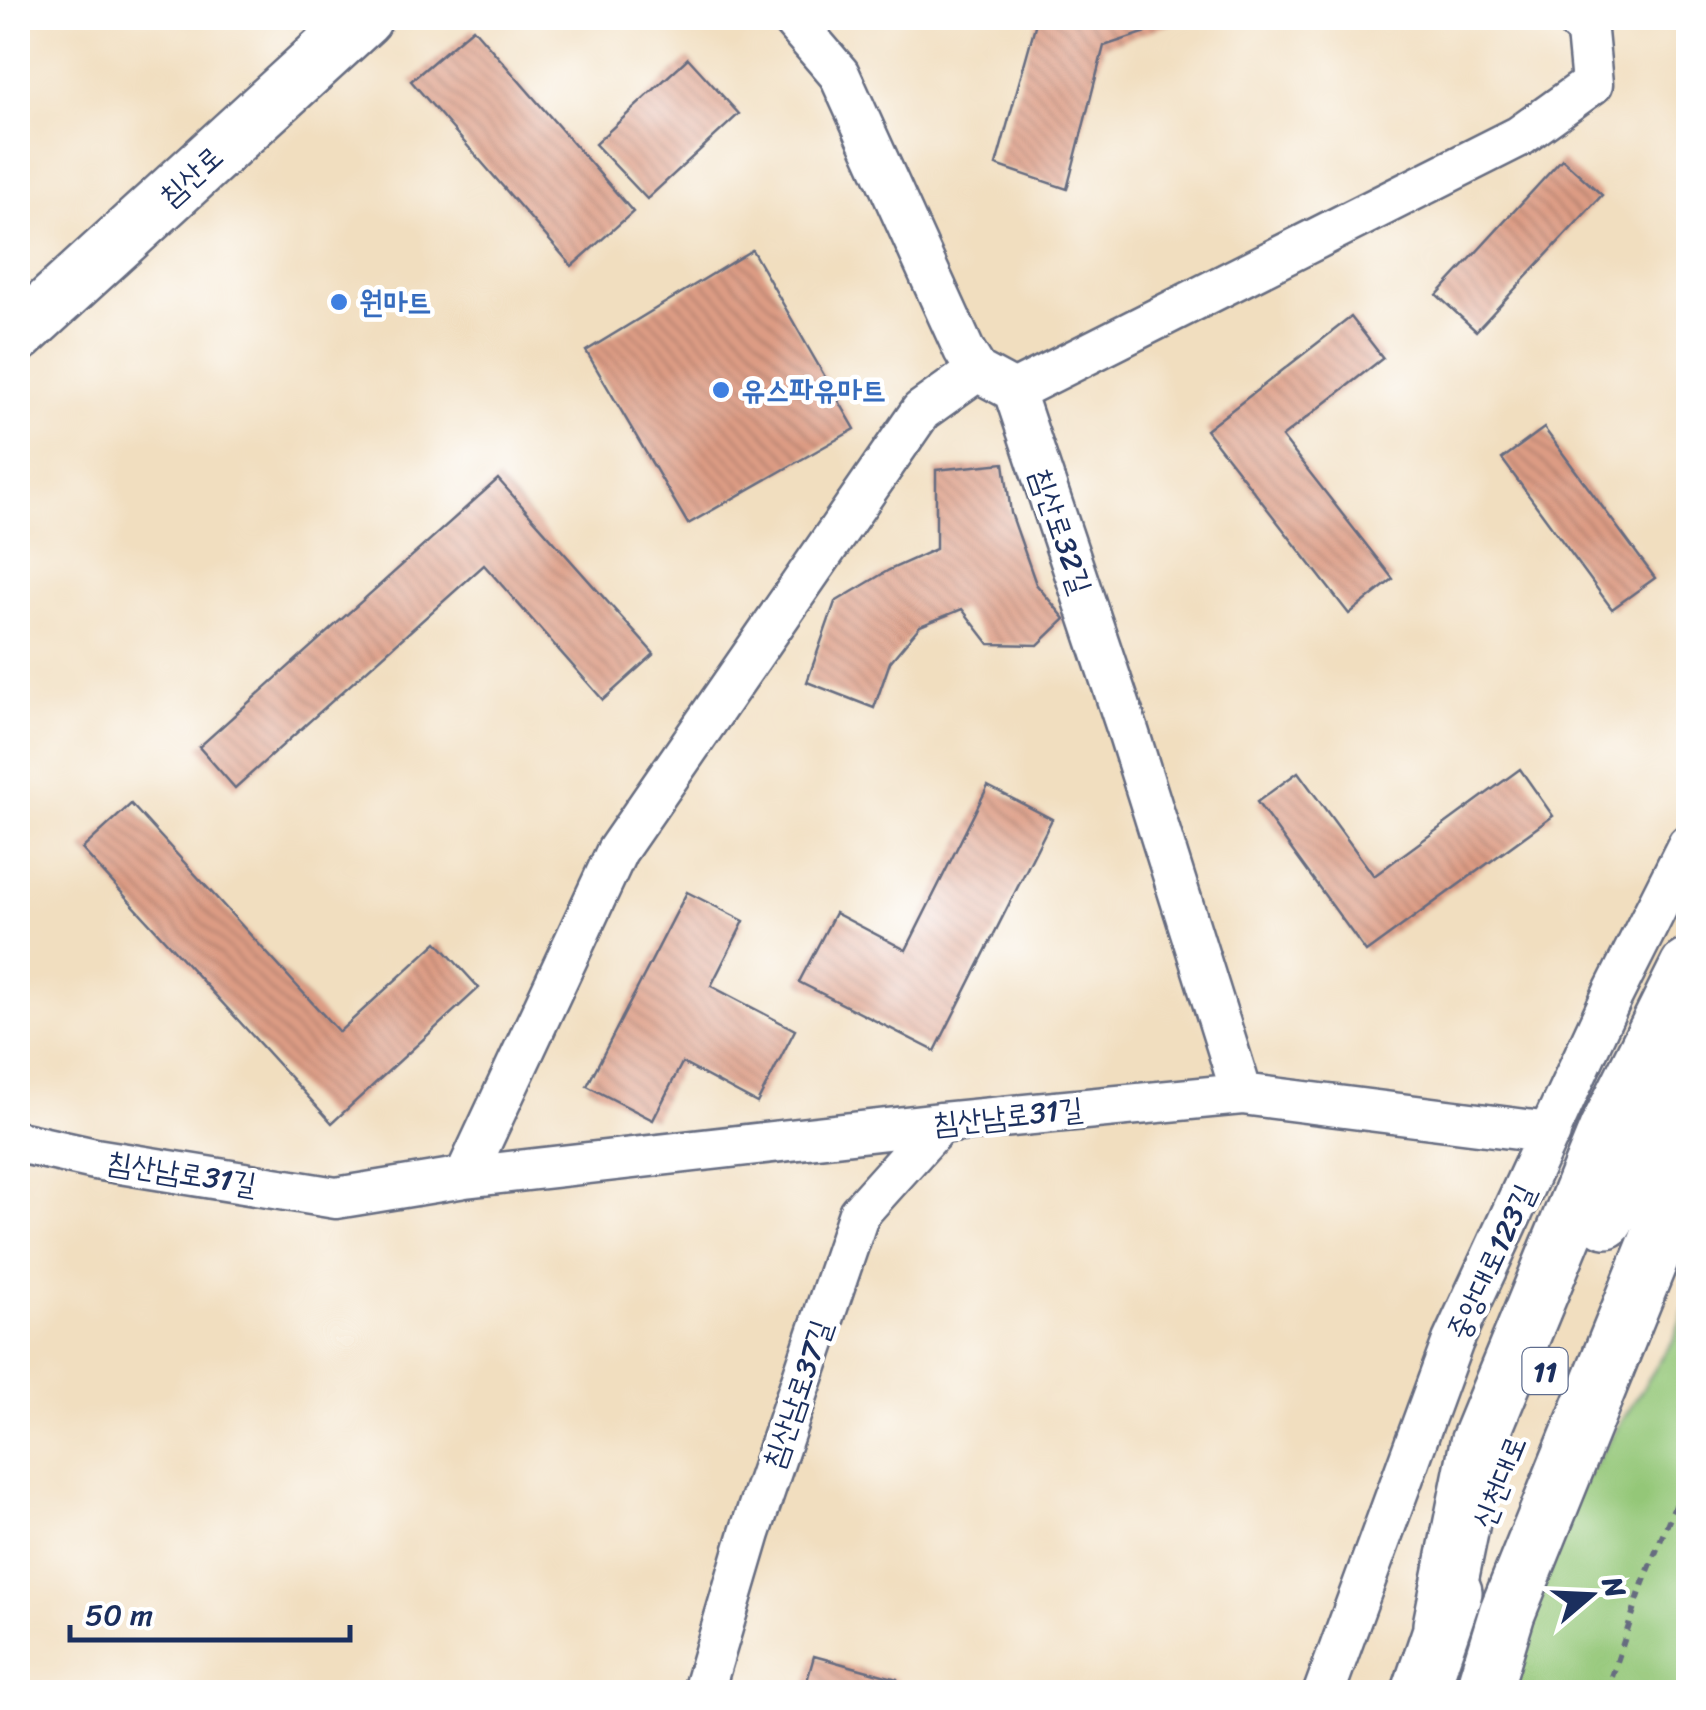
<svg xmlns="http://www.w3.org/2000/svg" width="1706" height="1710" font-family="Sriracha,'Poor Story',sans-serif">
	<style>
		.green { fill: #94c778; stroke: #587b6b; stroke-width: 2.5 }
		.building { fill: url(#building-back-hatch) }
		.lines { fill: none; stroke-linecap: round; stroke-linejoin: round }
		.minor-casing { stroke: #666c80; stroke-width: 45 }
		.secondary-casing { stroke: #666c80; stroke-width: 60 }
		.trunk-casing { stroke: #666c80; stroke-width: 60 }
		.path { stroke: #666c80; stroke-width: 6; stroke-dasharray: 8 8; stroke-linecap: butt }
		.minor { stroke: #fff; stroke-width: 40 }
		.secondary { stroke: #fff; stroke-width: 55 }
		.trunk { stroke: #fff; stroke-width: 55 }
		.shop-dot { fill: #3f7fe0; stroke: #fff; stroke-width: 4 }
		.labels { text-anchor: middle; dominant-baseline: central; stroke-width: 9; stroke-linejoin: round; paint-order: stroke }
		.shield { fill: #fff; stroke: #5f6d8e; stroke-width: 2.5 }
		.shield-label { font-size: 28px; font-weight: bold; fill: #1b2f5e }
		.street-label { font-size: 30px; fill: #1b2f5e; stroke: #fff }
		.shop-label { font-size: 30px; font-weight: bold; fill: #366cbe; stroke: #fff; text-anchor: start }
	</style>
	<defs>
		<pattern id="building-back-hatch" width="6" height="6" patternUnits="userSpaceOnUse" patternTransform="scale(2.5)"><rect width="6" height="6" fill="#dd9c84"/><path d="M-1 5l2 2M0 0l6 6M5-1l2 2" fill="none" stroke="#b2806f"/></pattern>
	</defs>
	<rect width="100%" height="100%" fill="#fff"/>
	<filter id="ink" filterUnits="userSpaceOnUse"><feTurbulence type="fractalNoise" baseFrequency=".01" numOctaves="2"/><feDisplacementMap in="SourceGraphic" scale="20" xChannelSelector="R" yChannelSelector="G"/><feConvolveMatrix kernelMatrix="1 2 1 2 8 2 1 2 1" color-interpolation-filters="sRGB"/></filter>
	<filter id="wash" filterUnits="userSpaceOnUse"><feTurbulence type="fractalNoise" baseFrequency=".0048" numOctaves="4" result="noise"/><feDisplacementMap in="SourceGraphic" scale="40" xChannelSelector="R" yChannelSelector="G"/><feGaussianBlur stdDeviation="2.25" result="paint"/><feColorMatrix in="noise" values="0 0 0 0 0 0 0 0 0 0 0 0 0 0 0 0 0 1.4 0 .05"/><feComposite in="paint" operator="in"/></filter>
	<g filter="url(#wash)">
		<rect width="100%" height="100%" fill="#f1debf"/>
		<!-- green -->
		<path class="green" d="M1688,1299V1692H1503L1552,1531L1674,1339Z"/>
		<g id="blocks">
			<!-- building -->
			<path class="building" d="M1032,18H1176L1177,22L1104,46L1067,189L996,165L1036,22Z
				M473,28L633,212L572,266L411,81Z
				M688,58L739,114L647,199L595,144Z
				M1562,159L1602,195L1476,331L1437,295Z
				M752,250L855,429L688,524L586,351Z
				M1351,317L1383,358L1282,437L1393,579L1349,614L1206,430Z
				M1544,428L1655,578L1612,609L1502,459Z
				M1004,463L1011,513L1036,584L1065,619L1038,645L989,644L962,609L920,626L890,662L874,708L807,682L835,602L889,570L936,549V470Z
				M498,479L654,654L603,700L484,565L235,788L199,747Z
				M1520,769L1553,816L1366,952L1257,802L1298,772L1374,876Z
				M988,786L1052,819L935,1051L799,982L835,913L906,950Z
				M131,804L339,1032L437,942L479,988L332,1123L82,849Z
				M687,892L744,921L711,986L795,1030L757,1103L682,1063L653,1120L587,1086Z
				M814,1656L897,1679L894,1692H804Z"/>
		</g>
	</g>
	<g filter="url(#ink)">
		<use href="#blocks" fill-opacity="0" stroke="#666c80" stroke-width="2.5"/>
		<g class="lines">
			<!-- minor casing -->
			<g class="minor-casing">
				<path id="minor" d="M791,18L839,74L964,350L977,371L1014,391L1129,734L1242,1094
					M1014,391L1520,136L1592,84L1587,32L1574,18
					M18,1142L95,1159L336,1198L465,1177L940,1123L1242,1094L1550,1133
					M465,1177L617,851L921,411L977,371
					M703,1692L750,1533L859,1213L940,1123
					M1324,1692L1453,1341L1613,994L1688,845"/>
			</g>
			<!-- secondary casing -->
			<g class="secondary-casing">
				<path id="secondary" d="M18,334L364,18"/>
			</g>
			<!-- trunk casing -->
			<g class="trunk-casing">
				<path id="trunk" d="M1606,1220L1688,1058
					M1441,1625L1478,1443L1607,1130L1688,967
					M1420,1692L1454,1592
					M1483,1692L1507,1613L1688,1165"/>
			</g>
			<!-- path -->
			<path class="path" d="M1607,1692L1643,1583L1688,1474"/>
			<!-- minor -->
			<use href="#minor" class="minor"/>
			<!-- secondary -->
			<use href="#secondary" class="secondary"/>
			<!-- trunk -->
			<use href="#trunk" class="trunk"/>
		</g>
	</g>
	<!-- markers -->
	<g class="shop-dot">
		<circle cx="339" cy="302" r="10"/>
		<circle cx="721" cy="390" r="10"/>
	</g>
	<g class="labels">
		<!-- shield labels -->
		<rect class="shield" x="1522.5" y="1348" width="45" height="46" rx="8"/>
		<g class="shield-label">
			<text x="1545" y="1371">11</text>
		</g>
		<!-- street labels -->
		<g class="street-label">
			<text transform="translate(191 176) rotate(-42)">침산로</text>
			<text transform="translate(1061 531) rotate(71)">침산로32길</text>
			<text transform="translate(1008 1116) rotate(-6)">침산남로31길</text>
			<text transform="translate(182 1173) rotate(9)">침산남로31길</text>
			<text transform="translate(1491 1262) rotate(-65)">중앙대로123길</text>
			<text transform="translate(797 1394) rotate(-71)">침산남로37길</text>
			<text transform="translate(1499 1482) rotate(-68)">신천대로</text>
		</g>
		<!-- shop labels -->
		<g class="shop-label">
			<text x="359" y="302">원마트</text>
			<text x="741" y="390">유스파유마트</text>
		</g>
	</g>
	<!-- margin -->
	<rect width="1706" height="1710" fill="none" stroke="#fff" stroke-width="60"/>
	<!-- north arrow -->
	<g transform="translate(1591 1595) rotate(71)" stroke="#ffffff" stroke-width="8" paint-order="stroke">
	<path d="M0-8L18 38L0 25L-18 38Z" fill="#1b2f5e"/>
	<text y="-15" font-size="28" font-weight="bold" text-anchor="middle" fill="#1b2f5e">N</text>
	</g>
	<!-- scale -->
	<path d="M70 1625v15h280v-15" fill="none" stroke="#1b2f5e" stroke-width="5"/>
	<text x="85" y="1625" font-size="30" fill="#1b2f5e" stroke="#ffffff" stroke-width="8" paint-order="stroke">50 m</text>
</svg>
